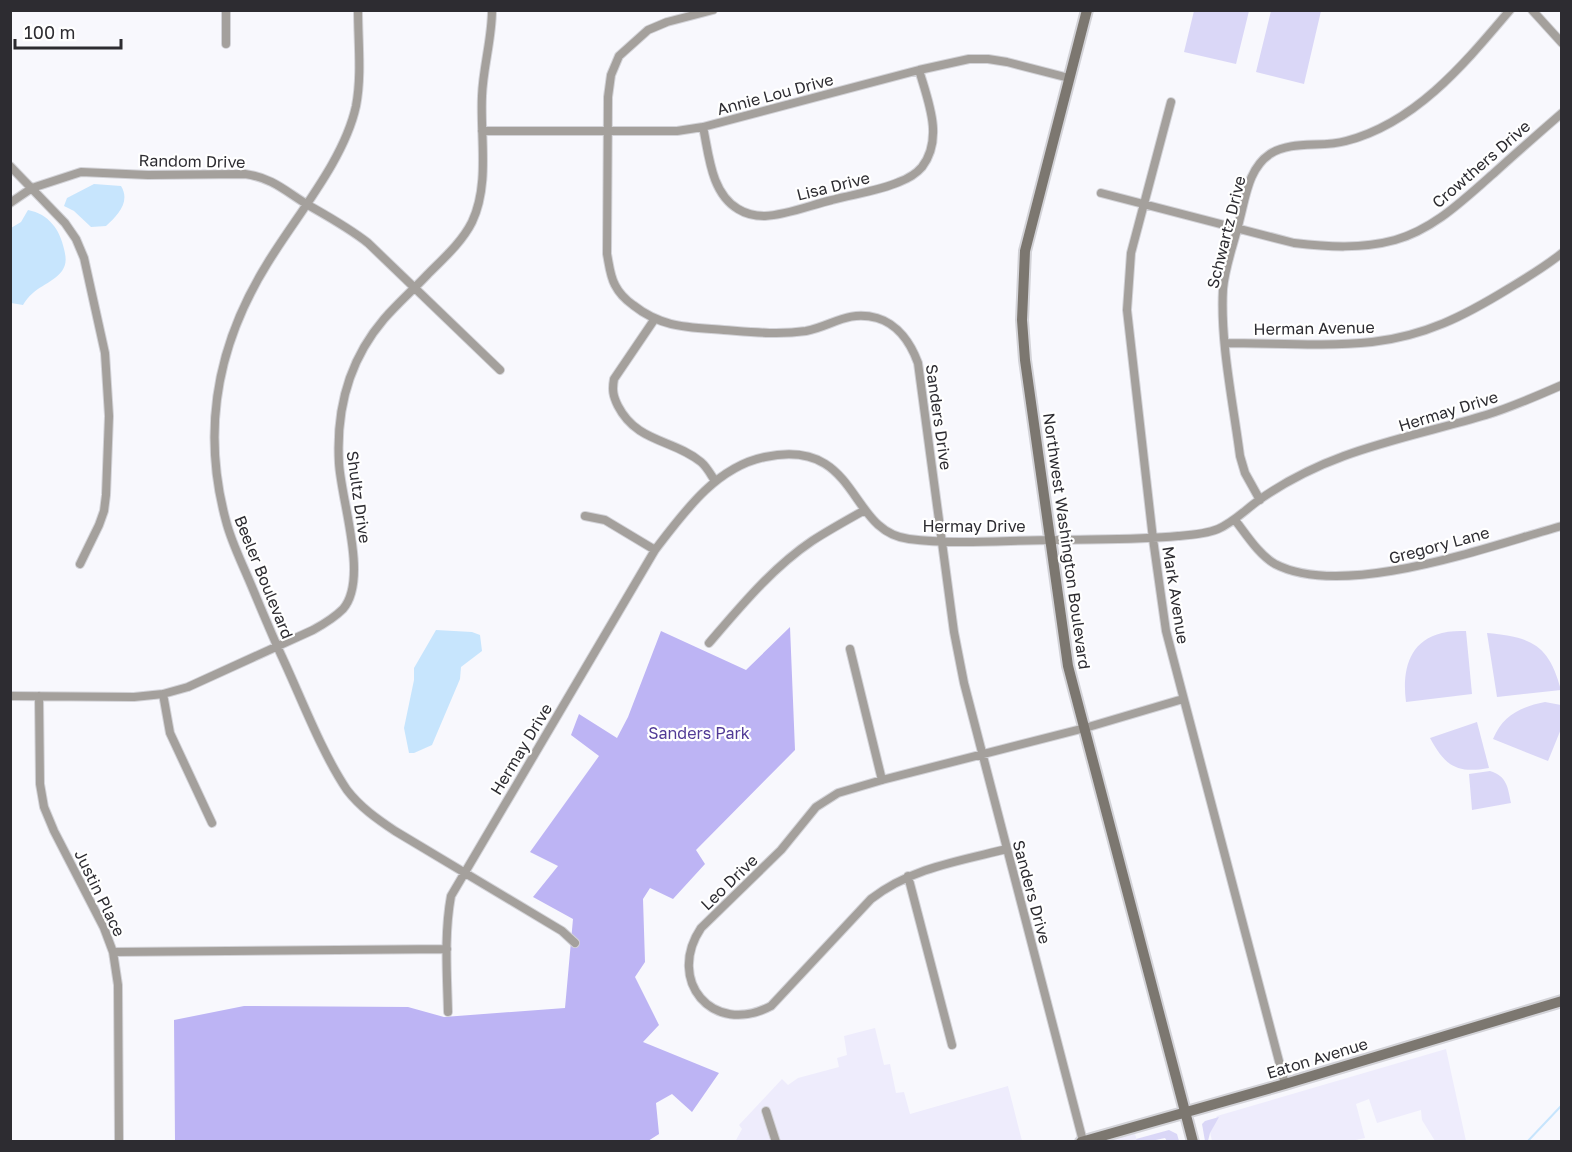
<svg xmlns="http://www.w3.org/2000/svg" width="1572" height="1152" font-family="'Golos Text',sans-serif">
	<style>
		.built { fill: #eeecfc }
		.green { fill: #dad7f7 }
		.forest { fill: #bdb4f4 }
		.water { fill: #c7e5fd }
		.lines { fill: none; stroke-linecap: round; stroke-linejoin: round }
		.stream { stroke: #c7e5fd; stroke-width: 2 }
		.street-casing { stroke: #d3d3d8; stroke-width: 10 }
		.secondary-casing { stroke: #d3d3d8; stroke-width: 14 }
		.street { stroke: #a4a09c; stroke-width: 8 }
		.secondary { stroke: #7c7770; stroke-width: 10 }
		.labels { text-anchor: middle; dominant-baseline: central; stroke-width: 4.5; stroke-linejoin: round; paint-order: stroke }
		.street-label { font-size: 16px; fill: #2d2c31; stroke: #fff }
		.park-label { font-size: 16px; fill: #513a96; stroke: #fff }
	</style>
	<rect width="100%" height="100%" fill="#f8f8fd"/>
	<!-- built -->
	<path class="built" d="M875,1028L884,1065L890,1064L896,1093L904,1092L910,1114L1008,1086L1022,1141L735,1142L742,1129L739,1125L782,1079L788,1085L798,1078L839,1067L837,1058L847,1055L844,1036Z
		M1446,1049L1466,1141H1435L1422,1120L1421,1110L1377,1123L1369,1099L1356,1104L1365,1138L1351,1141H1212L1210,1132L1217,1116Z
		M1133,1126L1137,1141L1081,1142Z"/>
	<!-- green -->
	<path class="green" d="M1194,11H1249L1236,64L1184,52Z
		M1271,11H1321L1304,84L1256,72Z
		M1466,631L1472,694L1406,702C1402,672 1408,641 1442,633C1450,631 1459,631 1466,631Z
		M1487,633C1532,637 1549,645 1561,690L1497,697Z
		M1545,702L1561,705V729L1548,761L1493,739C1503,715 1520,707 1545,702Z
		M1477,722L1489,768C1457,774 1445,766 1430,738Z
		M1490,771C1507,776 1508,788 1511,803L1472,810L1469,774Z
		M1219,1117L1210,1133L1208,1141H1205L1202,1124L1205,1121Z
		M1169,1130L1177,1134L1179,1141H1167L1165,1138L1151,1141H1137L1136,1139Z"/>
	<!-- forest -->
	<path class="forest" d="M790,627L795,750L696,850L705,864L673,899L650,888L643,899L645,962L635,977L659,1025L643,1042L719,1073L692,1112L672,1094L656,1103L659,1134L648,1141H175L174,1020L244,1006L408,1007L444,1017L565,1008L573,919L533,897L558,866L530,852L599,756L571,735L579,714L617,738L628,717L661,631L746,670Z"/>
	<!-- water -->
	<path class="water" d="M94,184L121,186C131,202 117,216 106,226L91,227L74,211L64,206L67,198Z
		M28,210C49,214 60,230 64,249C66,257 67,264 62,271C51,285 34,286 23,305L11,303V228L21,222Z
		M436,630L472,632L480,635L482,651L461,667L460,679L432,745L414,753H409L404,728L414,680V668Z"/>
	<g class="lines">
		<!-- stream -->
		<path class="stream" d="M1527,1142L1562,1105"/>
		<!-- street casing -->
		<g class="street-casing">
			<path id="street" d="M358,10C358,42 362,75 356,106C344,161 296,216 267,264C218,343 201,429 226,521C231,541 241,561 249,580C260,606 271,633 283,659C302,700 322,753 347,790C360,807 377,819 395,831L562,931L575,943
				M713,10L667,22L648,30L619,56L611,75L608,97L607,254C609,264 610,276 615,285C619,293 626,300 633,305C662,328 688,327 724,330C751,332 778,335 806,331C832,326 847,310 877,318C898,324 911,344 918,363L954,632L964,683L1083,1141
				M1532,10L1562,43
				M226,44V10
				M1171,102L1131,253L1127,310L1153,539L1166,631L1285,1084
				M703,127C709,155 711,193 738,209C746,214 756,216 765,216C787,215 811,205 832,200C854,194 878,191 899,182C907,179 916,174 922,167C944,138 928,101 919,70
				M482,131H677L703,127L919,70L969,59H988L1007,62L1069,78
				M10,166L65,223L76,239L84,258L105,353L109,416L106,495L104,511L99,525L80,564
				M1101,193L1294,243C1328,247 1362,249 1395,240C1434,229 1463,200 1493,174C1516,153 1539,133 1562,113
				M10,203L32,188L81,172L148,175L245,174C273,178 285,191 308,205C329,217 349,228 368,243L500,370
				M654,320L614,379C612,390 613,396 618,406C637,443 673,439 701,462C707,467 711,475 715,481
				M1225,343C1274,343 1324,347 1372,342C1425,336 1464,316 1508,289C1526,278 1545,267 1562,253
				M1260,500L1245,473L1240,456C1233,402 1220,342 1223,289C1225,265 1235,241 1240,218C1246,195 1249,168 1270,154C1291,140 1322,148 1346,141C1416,123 1465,63 1510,10
				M585,516L605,520L655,550
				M1235,520C1246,534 1259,555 1275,564C1344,600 1489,546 1562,526
				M709,643C740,607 772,568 812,541C829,530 847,520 865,510
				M850,649L882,780
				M163,694L170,733L212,823
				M10,696L134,697L163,694L188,687L313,630C324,624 334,618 343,609C369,579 341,501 339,463C336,410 349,360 384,319C398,303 414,289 428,274C444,258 462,242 472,222C490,184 480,137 482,96C483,67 492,39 492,10
				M39,696L40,784L44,807L54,831L104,928L113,952L118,985L119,1142
				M1007,849C959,861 911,868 871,899L771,1006C712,1037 666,980 701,928L781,850L816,807L838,793L882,780L1085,728L1183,699
				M908,876L952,1045
				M113,952L447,949
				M448,1012C447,973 444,934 451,896L655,550C684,512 716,467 765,457C860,437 847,532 909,539C957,545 1008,540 1056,540C1097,539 1138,540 1178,536C1191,535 1206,534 1218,529C1234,522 1245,510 1259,500C1286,481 1314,467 1344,456C1390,439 1439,429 1486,415C1512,407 1537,396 1562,385
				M766,1111L776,1142"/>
		</g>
		<!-- secondary casing -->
		<g class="secondary-casing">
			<path id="secondary" d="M1087,10L1025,251L1022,320L1025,360L1068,666L1193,1142
				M1081,1142L1285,1084L1562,1001"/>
		</g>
		<!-- street -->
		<use href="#street" class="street"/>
		<!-- secondary -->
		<use href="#secondary" class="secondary"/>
	</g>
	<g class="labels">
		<!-- street labels -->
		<g class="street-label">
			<text transform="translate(775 94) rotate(-15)">Annie Lou Drive</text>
			<text transform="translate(192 161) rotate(1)">Random Drive</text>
			<text transform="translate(1481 164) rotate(-41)">Crowthers Drive</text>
			<text transform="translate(833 186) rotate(-14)">Lisa Drive</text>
			<text transform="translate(1226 232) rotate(-76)">Schwartz Drive</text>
			<text transform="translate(1314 328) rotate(-1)">Herman Avenue</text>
			<text transform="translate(1448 411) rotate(-17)">Hermay Drive</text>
			<text transform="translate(939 417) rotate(82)">Sanders Drive</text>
			<text transform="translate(359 497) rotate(82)">Shultz Drive</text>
			<text x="974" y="526">Hermay Drive</text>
			<text transform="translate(1067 541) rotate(82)">Northwest Washington Boulevard</text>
			<text transform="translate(1439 545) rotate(-15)">Gregory Lane</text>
			<text transform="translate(264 577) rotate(68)">Beeler Boulevard</text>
			<text transform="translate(1176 595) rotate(81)">Mark Avenue</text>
			<text transform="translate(521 749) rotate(-59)">Hermay Drive</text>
			<text transform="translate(729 882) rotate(-44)">Leo Drive</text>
			<text transform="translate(1032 892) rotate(75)">Sanders Drive</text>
			<text transform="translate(100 893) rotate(64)">Justin Place</text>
			<text transform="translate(1317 1058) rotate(-17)">Eaton Avenue</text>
		</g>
		<!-- park labels -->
		<g class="park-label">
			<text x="699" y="733">Sanders Park</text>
		</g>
	</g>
	<!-- border -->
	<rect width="1572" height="1152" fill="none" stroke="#2d2c31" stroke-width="24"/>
	<!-- scale -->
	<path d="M15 39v9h106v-9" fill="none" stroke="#2d2c31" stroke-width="3"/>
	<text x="24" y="39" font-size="18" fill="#2d2c31" stroke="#ffffff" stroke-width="4.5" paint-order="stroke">100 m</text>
</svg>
